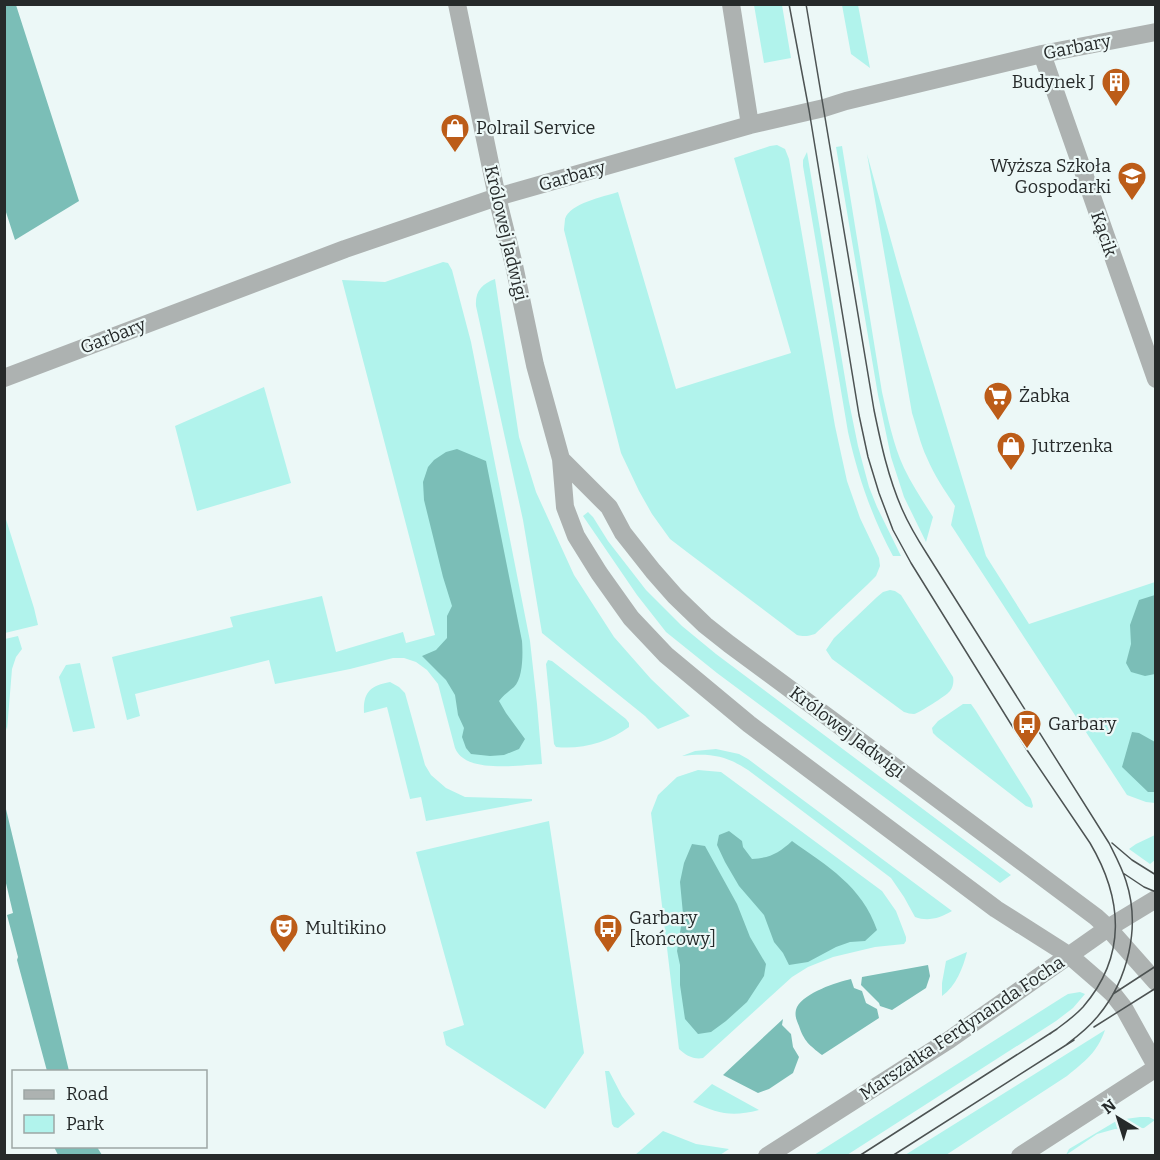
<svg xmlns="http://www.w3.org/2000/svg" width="1160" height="1160" font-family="Bitter,serif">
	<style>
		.green { fill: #b1f3ec }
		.forest { fill: #7bbeb7 }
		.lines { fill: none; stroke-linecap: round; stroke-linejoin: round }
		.minor { stroke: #adb2b1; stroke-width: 18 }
		.tram { stroke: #4d5353; stroke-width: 1.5 }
		.labels { text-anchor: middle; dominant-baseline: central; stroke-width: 4.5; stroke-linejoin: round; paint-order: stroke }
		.street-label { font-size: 18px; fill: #262a2a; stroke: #ecf8f7 }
		.poi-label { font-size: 18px; fill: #262a2a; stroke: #ecf8f7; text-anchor: start }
	</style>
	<rect width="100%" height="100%" fill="#ecf8f7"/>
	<!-- green -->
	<path class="green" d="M754,5H782L791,58L764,63Z
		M842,5H858L870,68L851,54Z
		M777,145L785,149L789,159L835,426L847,481L860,518L879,558L880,566L876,576L867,585L815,634C809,636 804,637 797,635L687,552L670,539L652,514L639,491L621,453L564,230C564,229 565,220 565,219C570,203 603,197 618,192L676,389L791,353L734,158L770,146Z
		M842,146L882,392C888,418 893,444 904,468C912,485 923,501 933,517L926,542L904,497L891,457L878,395L836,147Z
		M807,152L849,402L858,446L869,487L877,507L901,556H893C871,515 858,476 848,432L803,166V160Z
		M867,154L900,273L986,556L1029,624L1155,582V803L1146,802L1127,795L951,525L955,506C945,491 934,475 927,458C920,443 917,428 912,413Z
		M443,262L448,263L452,270L471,342L530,641L537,704L542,764C519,765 465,774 455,748L438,684L427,670L416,662L404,658H393L350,669L275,684L269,660L135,694L140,716L127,720L112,657L233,627L230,617L322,596L336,652L403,632L406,643L435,635L342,280L385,282Z
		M495,279L519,437L536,492L574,575L614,637L651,679L690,716L658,729L645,716L542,633L523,520L476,306C475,291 482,284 495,279Z
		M264,387L291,483L197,511L175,426Z
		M588,512L593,517L608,541L646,590L682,626L716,654L1011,875L1000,883L717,673L666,632L637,595L583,516Z
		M4,513L34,608L38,625L5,633Z
		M890,590L895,591L901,595L953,677C954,682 953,687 950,691C946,696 919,713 914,714C910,714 908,713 904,712L832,659L826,650L834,638L877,597L883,592Z
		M18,636L22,649L16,657L12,669L7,730L4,720L5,639Z
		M548,660L552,661L626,719L629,723V727C609,742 581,750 556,747L554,744L546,664Z
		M80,663L95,728L73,732L59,677L66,665Z
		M390,682L399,687L405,693L425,765L431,775L446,788L465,797L532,799V801L426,821L421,797L410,799L387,707L364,713C363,692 370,686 390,682Z
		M963,704H971L976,711L1031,799L1033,806L1032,808L1026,806L937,737L933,733L932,728L938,721Z
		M716,749L739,754L748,759L952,911C940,918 928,922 915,917L904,897L891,878L748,770C725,755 709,753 682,756L695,751Z
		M698,770L721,772L882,891L896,911L906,937V941L904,944L875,947L833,957L808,967L792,977L703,1058C694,1060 685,1055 679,1049L651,813L658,795L677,777Z
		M549,821L584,1053L545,1109L446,1045L443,1032L464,1025L416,852Z
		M1155,835V860L1150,864L1129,849L1136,844Z
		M967,952C963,968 956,986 942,996V983L946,961Z
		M1080,992L1085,994L1073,1008L1056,1021L847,1155H814L1063,997L1068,994Z
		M1105,1030C1097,1053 1085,1061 1067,1076L946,1155H905Z
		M605,1071H609L622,1096L635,1114L618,1128L614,1127L612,1124Z
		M712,1084L759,1110C732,1117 718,1114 693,1102Z
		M1140,1117H1149L1155,1120L1144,1128L1131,1130L1115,1129L1097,1134L1066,1155L1069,1149L1118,1120Z
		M663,1131L696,1144L729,1149L720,1155H635Z"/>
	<!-- forest -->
	<path class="forest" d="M4,5H16L79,201L15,240L4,206Z
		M457,449L486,461L522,641C523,654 523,679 514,687C508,692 504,695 499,701L506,713L525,739L519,749L504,755L490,756L471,754L466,748L462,737L464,728L458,715L455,695L446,680L422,656L436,650L447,638V616L452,606L443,577L424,500L423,482L428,467L434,460L446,452Z
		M1155,595V674L1145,676L1131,672L1126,663L1131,644L1130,625L1139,600Z
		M1132,732L1139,733L1155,742V792H1148L1122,767Z
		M5,805L69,1071H47L17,960L18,957L7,915L13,913L5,879Z
		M729,831L742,841L743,847L752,859C770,858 779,853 792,841C827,866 862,886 877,930L865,941L850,942L836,947L808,962L789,965L783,953L774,942L764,915L739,886L725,862L717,845L719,835Z
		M692,844L705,846L737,904L750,937L766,964L764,976L747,1002L726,1021L711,1032L698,1034L685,1019L680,985V965L677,951L683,914L680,882L684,863Z
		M928,965L930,976L926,988L892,1010L880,1006L879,1003L861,985L862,977Z
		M851,979L854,988L862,991L866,1003L877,1009L879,1018L822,1055C809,1045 804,1041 799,1026C796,1019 794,1014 797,1007C804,993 837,982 851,979Z
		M783,1019L782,1025L791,1034L793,1047L799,1057L793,1073L769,1089L758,1093L723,1075Z
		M54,1147H97L102,1155H58Z"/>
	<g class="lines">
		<!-- minor -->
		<path class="minor" d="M457,4L497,197L514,265L535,365L561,459L565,507L576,536L599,573L631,618L666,655L749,724L996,909L1070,956L1100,982L1113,994L1124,1008L1156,1066
			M731,4L750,125
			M1042,54L1156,379
			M4,378L345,249L497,197L750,125L824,108L846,101L1042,54L1156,32
			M561,459L609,507L623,533L653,571L675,596L705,625L729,644L848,732L1096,917L1108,928L1156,982
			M767,1156L949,1040L1108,928L1156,899
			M1020,1156L1156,1068"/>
		<!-- tram -->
		<path class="tram" d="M789,4L809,110L859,415L868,457L879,493L893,530L911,563L1027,750L1090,843C1123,899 1127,956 1083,1007C1073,1018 1062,1025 1050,1034
			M806,4L874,410C881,444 888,477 902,509C909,525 918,540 927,554L1109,843C1115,855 1122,868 1126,881C1141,927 1128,980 1098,1016C1089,1027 1078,1036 1067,1044
			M1112,843L1132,860L1156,875
			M1123,873L1144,887L1156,892
			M1113,994L1156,966
			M1094,1027L1156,988
			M859,1156L1057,1029
			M892,1156L1074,1040"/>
	</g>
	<!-- icons -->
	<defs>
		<g id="building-pin" transform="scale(1.5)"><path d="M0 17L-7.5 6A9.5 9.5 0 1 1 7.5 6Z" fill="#bc5c18" stroke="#ecf8f7"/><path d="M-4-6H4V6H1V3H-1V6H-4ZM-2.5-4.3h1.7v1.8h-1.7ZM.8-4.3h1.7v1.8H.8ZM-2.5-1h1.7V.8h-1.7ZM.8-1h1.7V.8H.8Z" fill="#fff"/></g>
		<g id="shop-pin" transform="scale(1.5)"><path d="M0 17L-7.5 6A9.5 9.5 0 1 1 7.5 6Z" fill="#bc5c18" stroke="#ecf8f7"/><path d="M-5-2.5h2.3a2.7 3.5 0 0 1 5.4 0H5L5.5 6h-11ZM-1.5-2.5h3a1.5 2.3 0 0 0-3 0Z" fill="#fff"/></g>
		<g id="university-pin" transform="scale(1.5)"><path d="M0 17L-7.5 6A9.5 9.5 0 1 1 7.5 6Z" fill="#bc5c18" stroke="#ecf8f7"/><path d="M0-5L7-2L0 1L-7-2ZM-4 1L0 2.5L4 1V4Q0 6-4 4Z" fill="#fff"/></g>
		<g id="supermarket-pin" transform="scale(1.5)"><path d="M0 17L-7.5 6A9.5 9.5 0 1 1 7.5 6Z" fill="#bc5c18" stroke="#ecf8f7"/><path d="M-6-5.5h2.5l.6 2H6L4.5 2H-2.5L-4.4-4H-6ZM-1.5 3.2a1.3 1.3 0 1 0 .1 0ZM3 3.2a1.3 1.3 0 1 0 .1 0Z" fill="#fff"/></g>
		<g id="bus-pin" transform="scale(1.5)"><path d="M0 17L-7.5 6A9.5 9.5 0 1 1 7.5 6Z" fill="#bc5c18" stroke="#ecf8f7"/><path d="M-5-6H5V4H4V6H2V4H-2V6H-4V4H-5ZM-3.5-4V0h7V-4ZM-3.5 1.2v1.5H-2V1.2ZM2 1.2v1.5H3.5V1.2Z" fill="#fff"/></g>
		<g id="theatre-pin" transform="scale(1.5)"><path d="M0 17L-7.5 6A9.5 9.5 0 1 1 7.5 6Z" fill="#bc5c18" stroke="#ecf8f7"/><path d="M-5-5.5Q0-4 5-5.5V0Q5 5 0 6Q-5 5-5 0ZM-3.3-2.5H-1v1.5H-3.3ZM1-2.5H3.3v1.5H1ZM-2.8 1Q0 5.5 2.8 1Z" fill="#fff"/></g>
	</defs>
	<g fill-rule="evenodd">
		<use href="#building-pin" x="1116" y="82"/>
		<use href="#shop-pin" x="455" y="128"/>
		<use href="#university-pin" x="1132" y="176"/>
		<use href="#supermarket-pin" x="998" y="396"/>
		<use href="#shop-pin" x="1011" y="446"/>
		<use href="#bus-pin" x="1027" y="724"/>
		<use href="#theatre-pin" x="284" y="928"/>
		<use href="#bus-pin" x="608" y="928"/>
	</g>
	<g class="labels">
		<!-- street labels -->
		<g class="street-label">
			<text transform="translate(1077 47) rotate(-11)">Garbary</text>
			<text transform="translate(572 176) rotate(-16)">Garbary</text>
			<text transform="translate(506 233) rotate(77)">Królowej Jadwigi</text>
			<text transform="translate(1104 234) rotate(71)">Kącik</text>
			<text transform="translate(113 336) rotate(-21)">Garbary</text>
			<text transform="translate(847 732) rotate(37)">Królowej Jadwigi</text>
			<text transform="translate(962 1028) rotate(-34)">Marszałka Ferdynanda Focha</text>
		</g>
		<!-- poi labels -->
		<g class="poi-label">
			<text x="1095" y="82" text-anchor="end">Budynek J</text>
			<text x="476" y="128">Polrail Service</text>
			<text x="1111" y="166" text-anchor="end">Wyższa Szkoła<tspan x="1111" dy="21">Gospodarki</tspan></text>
			<text x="1019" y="396">Żabka</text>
			<text x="1032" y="446">Jutrzenka</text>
			<text x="1048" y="724">Garbary</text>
			<text x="629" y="918">Garbary<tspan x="629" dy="21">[końcowy]</tspan></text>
			<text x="305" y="928">Multikino</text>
		</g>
	</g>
	<!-- border -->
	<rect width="1160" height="1160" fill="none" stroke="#262a2a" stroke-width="12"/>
	<!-- legend -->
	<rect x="12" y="1070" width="195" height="78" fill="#ecf8f7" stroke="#9da6a5" stroke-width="1.5"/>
	<rect x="24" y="1090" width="30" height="9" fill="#adb2b1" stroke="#9da6a5" stroke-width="1.5"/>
	<text x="66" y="1100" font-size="18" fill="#262a2a">Road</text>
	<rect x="24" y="1115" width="30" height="18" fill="#b1f3ec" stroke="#9da6a5" stroke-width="1.5"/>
	<text x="66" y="1130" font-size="18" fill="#262a2a">Park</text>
	<!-- north arrow -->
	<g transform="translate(1118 1118) rotate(322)" stroke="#ecf8f7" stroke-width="4.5" paint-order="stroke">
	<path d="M0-4.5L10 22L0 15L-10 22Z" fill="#262a2a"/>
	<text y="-9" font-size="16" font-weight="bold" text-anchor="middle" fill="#262a2a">N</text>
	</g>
</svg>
